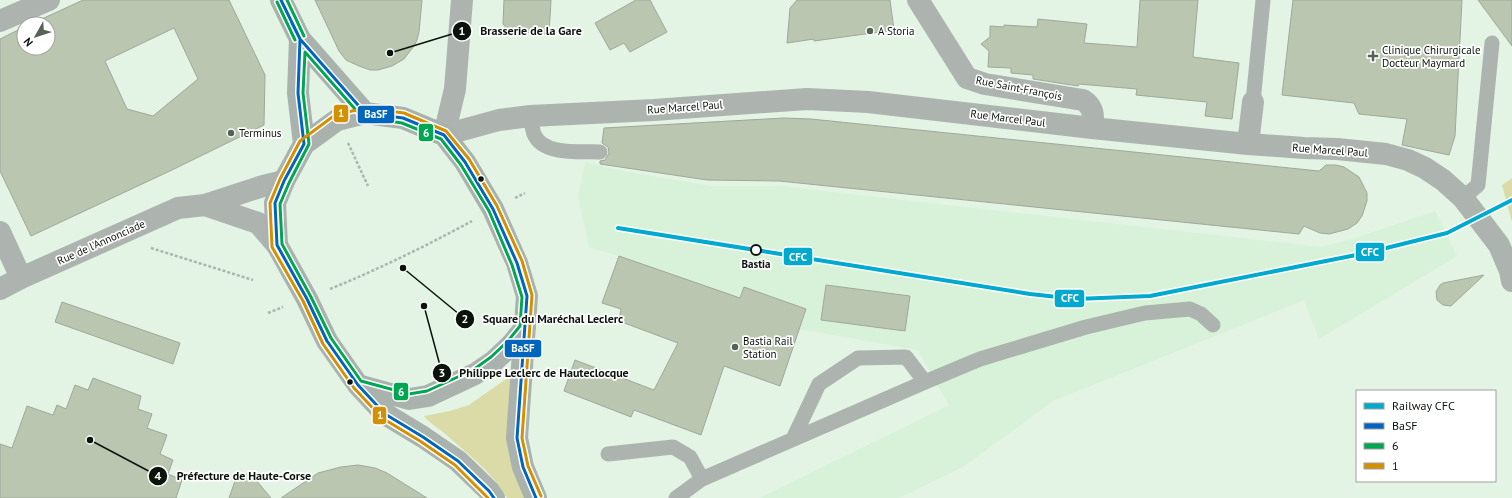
<svg xmlns="http://www.w3.org/2000/svg" width="1512" height="498" font-family="'PT Sans',sans-serif">
	<style>
		.built { fill: #d7f2d8 }
		.green { fill: #dadba6 }
		.building { fill: #bac6af; stroke: #9ea89b; fill-rule: evenodd }
		.lines { fill: none; stroke-linecap: round; stroke-linejoin: round }
		.path { stroke: #acb5ae; stroke-width: 2.5; stroke-dasharray: 3 2; stroke-linecap: butt }
		.service { stroke: #adb3af; stroke-width: 15 }
		.minor { stroke: #adb3af; stroke-width: 22 }
		.secondary { stroke: #aab2ad; stroke-width: 22 }
		.bus-1-casing { stroke: #fff; stroke-width: 6 }
		.bus-2-casing { stroke: #fff; stroke-width: 6 }
		.bus-3-casing { stroke: #fff; stroke-width: 6 }
		.bus-1 { stroke: #0065bd; stroke-width: 3 }
		.bus-2 { stroke: #00a651; stroke-width: 3 }
		.bus-3 { stroke: #d39002; stroke-width: 3 }
		.rail-1-casing { stroke: #fff; stroke-width: 7 }
		.rail-1 { stroke: #00a9ce; stroke-width: 4 }
		.poi-dot { fill: #566257; stroke: #fff; stroke-width: 1.5 }
		.bus-dot { fill: #0a140b; stroke: #fff; stroke-width: 1.5 }
		.stop-dot { fill: #fff; stroke: #0a140b; stroke-width: 2 }
		.labels { text-anchor: middle; dominant-baseline: central; stroke-width: 3.5; stroke-linejoin: round; paint-order: stroke }
		.poi-label { font-size: 11px; fill: #0a140b; stroke: #fff; text-anchor: start }
		.street-label { font-size: 11px; fill: #0a140b; stroke: #fff }
		.stop-label { font-size: 11px; font-weight: bold; fill: #0a140b; stroke: #fff }
		.leader { fill: none; stroke: #0a140b; stroke-width: 1.5 }
		.callout-dot { fill: #0a140b; stroke: #fff; stroke-width: 1.5 }
		.mark-label { font-size: 12px; text-anchor: middle; font-weight: bold; fill: #fff }
		.callout-label { font-size: 12px; text-anchor: middle; font-weight: bold; fill: #0a140b; stroke: #fff; stroke-width: 3.5; stroke-linejoin: round; paint-order: stroke }
		.line-badge { stroke: #fff; stroke-width: 1.5 }
		.badge-label { font-size: 11px; text-anchor: middle; font-weight: bold; fill: #fff }
	</style>
	<rect width="100%" height="100%" fill="#e3f3e4"/>
	<!-- built -->
	<path class="built" d="M585,162L612,169L710,186H780L1320,247L1349,240L1435,211L1457,256L1319,339L1304,300L1053,401L963,467L899,498H760L949,405L918,350L799,329L790,326L797,306L775,297L770,309L619,256L589,247L578,197Z"/>
	<!-- green -->
	<path class="green" d="M1512,178V222L1502,185Z
		M509,377L511,381L509,397L508,427L525,498H507C493,472 465,452 443,432C437,427 429,423 424,416L450,411L469,405Z"/>
	<!-- building -->
	<path class="building" d="M83,0H229L265,75L264,125L172,170L31,236L0,171V39L24,27V48H48V24H31ZM174,28L198,79L153,116L127,109L105,61Z
		M315,0H422L419,32L417,40L414,46L404,59L392,66L378,70H370L359,66L346,60L339,51Z
		M504,0H551L549,34L510,31L507,29L503,24Z
		M636,0H650L667,32L630,52L624,43L610,50L595,23Z
		M797,0H890L894,30L814,41V39L787,43L790,8Z
		M1140,0H1198L1193,57L1239,63L1232,119L1205,116L1207,102L1136,95L1137,89L1079,84L1078,86L1033,79V75L1011,73V68L988,67L989,51L981,44L990,37V26L1004,27V25L1037,27L1038,19L1087,24L1084,43L1137,47Z
		M1293,0H1462L1455,136L1449,155L1402,145L1407,119L1359,114L1354,103L1282,95Z
		M1478,0H1512V46Z
		M784,118L811,119L1319,171L1326,165H1336L1344,167L1359,177L1367,193V201L1362,216L1357,223L1348,229L1329,234L1320,233L1304,226L1299,234L779,181L707,180L600,164V161L605,160L609,153L608,147L602,143L604,128Z
		M619,256L740,298L744,287L806,309L780,386L724,366L701,435L634,410L631,417L564,391L575,360L654,390L678,343L619,321L621,309L602,303Z
		M1484,275L1451,306L1443,305L1437,300L1436,292L1440,285L1443,283Z
		M826,285L910,296L905,331L821,320Z
		M62,302L180,343L173,364L55,322Z
		M93,378L141,396L138,409L152,414L147,428L167,435L160,454L173,460L168,474L182,480L176,498H0V444L12,448L27,406L53,415L57,405L66,409L75,385L88,390Z
		M358,465L375,468L387,473L427,498H281L318,473L341,467Z
		M250,473L271,498H229L236,478Z"/>
	<g class="lines">
		<!-- path -->
		<path class="path" d="M348,143L368,186
			M515,198L525,193
			M151,248L253,280
			M330,289C379,269 426,246 472,221
			M268,313L283,307"/>
		<!-- service -->
		<path class="service" d="M1253,102L1263,0
			M530,116C531,121 532,128 534,134C543,156 581,151 600,152
			M1463,198L1478,185L1492,43
			M925,382L980,359L1086,327L1145,313L1190,309L1201,314L1213,325
			M608,454L673,447L690,457L702,479
			M676,498L702,479L925,382L906,357L858,358L819,384L793,439"/>
		<!-- minor -->
		<path class="minor" d="M462,0L455,89L444,135L499,120L530,116L654,110L807,99L868,102L1092,128L1248,144L1304,148L1337,149L1386,154L1408,160L1425,168L1443,180L1463,198L1499,245L1510,271L1512,281
			M918,0L967,78L985,84L1083,100C1094,107 1094,116 1092,128
			M0,21L49,0
			M1248,144L1253,102
			M205,205L258,223L277,245
			M0,232L21,278
			M0,289L21,278L178,208L205,205L263,186L284,181"/>
		<!-- secondary -->
		<path class="secondary" d="M281,0L300,39L365,113
			M300,39L298,93L304,144
			M358,385L409,399L428,396L475,374L494,361L511,345L525,328
			M494,498L489,491L458,461L423,437L385,414L358,385L327,341L307,299L277,245L275,203L284,181L304,144L337,120L365,113L403,118L444,135L465,162L493,209L517,263L527,296L517,438L523,467L536,498"/>
		<!-- bus-1 casing -->
		<g class="bus-1-casing">
			<path id="bus-1" d="M281,0L300,39L365,113L403,118L444,135L465,162L493,209L517,263L527,296L517,438L523,467L536,498
				M292,23L300,39L298,93L304,144L284,181L275,203L277,245L307,299L327,341L358,385L385,414L423,437L458,461L489,491L494,498"/>
		</g>
		<!-- bus-2 casing -->
		<g class="bus-2-casing">
			<path id="bus-2" d="M287,0L304,36
				M277,2L295,40
				M305,52L362,117L402,123L441,139L461,165L489,211L512,265L522,297L520,326L507,342L491,357L473,370L427,391L409,394L361,381L331,338L311,297L282,244L280,204L289,183L309,144L303,93Z"/>
		</g>
		<!-- bus-3 casing -->
		<g class="bus-3-casing">
			<path id="bus-3" d="M488,498L455,465L420,441L382,418L354,388L323,344L303,301L272,247L270,203L280,179L300,141L335,115L365,108L404,113L446,131L469,159L497,206L522,261L532,295L522,438L528,466L541,496"/>
		</g>
		<!-- bus-1 -->
		<use href="#bus-1" class="bus-1"/>
		<!-- bus-2 -->
		<use href="#bus-2" class="bus-2"/>
		<!-- bus-3 -->
		<use href="#bus-3" class="bus-3"/>
		<!-- rail-1 casing -->
		<g class="rail-1-casing">
			<path id="rail-1" d="M618,228L1030,294L1076,299L1150,296L1366,253L1447,233L1512,200"/>
		</g>
		<!-- rail-1 -->
		<use href="#rail-1" class="rail-1"/>
	</g>
	<!-- markers -->
	<g class="poi-dot">
		<circle cx="870" cy="31" r="4"/>
		<path d="M1371 50h4v4h4v4h-4v4h-4v-4h-4v-4h4z"/>
		<circle cx="231" cy="133" r="4"/>
		<circle cx="735" cy="347" r="4"/>
	</g>
	<g class="bus-dot">
		<circle cx="481" cy="179" r="3.5"/>
		<circle cx="350" cy="382" r="3.5"/>
	</g>
	<circle class="stop-dot" cx="756" cy="250" r="5"/>
	<g class="labels">
		<!-- poi labels -->
		<g class="poi-label">
			<text x="878" y="31">A Storia</text>
			<text x="1382" y="50">Clinique Chirurgicale<tspan x="1382" dy="13">Docteur Maymard</tspan></text>
			<text x="239" y="133">Terminus</text>
			<text x="743" y="341">Bastia Rail<tspan x="743" dy="13">Station</tspan></text>
		</g>
		<!-- street labels -->
		<g class="street-label">
			<text transform="translate(1019 88) rotate(11)">Rue Saint-François</text>
			<text transform="translate(685 107) rotate(-4)">Rue Marcel Paul</text>
			<text transform="translate(1008 118) rotate(7)">Rue Marcel Paul</text>
			<text transform="translate(1330 150) rotate(4)">Rue Marcel Paul</text>
			<text transform="translate(101 242) rotate(-24)">Rue de l'Annonciade</text>
		</g>
		<!-- stop labels -->
		<g class="stop-label">
			<text x="756" y="264">Bastia</text>
		</g>
	</g>
	<!-- callouts -->
	<path class="leader" d="M390 53L462 31M403 268L465 319M424 306L442 373M90 440L158 476"/>
	<g class="callout-dot">
		<circle cx="390" cy="53" r="4"/>
		<circle cx="403" cy="268" r="4"/>
		<circle cx="424" cy="306" r="4"/>
		<circle cx="90" cy="440" r="4"/>
		<circle cx="462" cy="31" r="10"/>
		<circle cx="465" cy="319" r="10"/>
		<circle cx="442" cy="373" r="10"/>
		<circle cx="158" cy="476" r="10"/>
	</g>
	<g class="mark-label">
		<text x="462" y="35">1</text>
		<text x="465" y="323">2</text>
		<text x="442" y="377">3</text>
		<text x="158" y="480">4</text>
	</g>
	<g class="callout-label">
		<text x="531" y="35">Brasserie de la Gare</text>
		<text x="553" y="323">Square du Maréchal Leclerc</text>
		<text x="544" y="377">Philippe Leclerc de Hauteclocque</text>
		<text x="244" y="480">Préfecture de Haute-Corse</text>
	</g>
	<g class="line-badge">
		<rect x="333" y="104" width="16" height="19" rx="4" fill="#d39002"/>
		<rect x="357" y="105" width="38" height="19" rx="4" fill="#0065bd"/>
		<rect x="418" y="123" width="16" height="19" rx="4" fill="#00a651"/>
		<rect x="1355" y="242" width="30" height="20" rx="4" fill="#00a9ce"/>
		<rect x="783" y="247" width="30" height="19" rx="4" fill="#00a9ce"/>
		<rect x="1054" y="289" width="31" height="19" rx="4" fill="#00a9ce"/>
		<rect x="504" y="339" width="38" height="19" rx="4" fill="#0065bd"/>
		<rect x="393" y="382" width="16" height="19" rx="4" fill="#00a651"/>
		<rect x="372" y="406" width="15" height="19" rx="4" fill="#d39002"/>
	</g>
	<g class="badge-label">
		<text x="341" y="117">1</text>
		<text x="376" y="118">BaSF</text>
		<text x="426" y="137">6</text>
		<text x="1370" y="256">CFC</text>
		<text x="798" y="261">CFC</text>
		<text x="1070" y="302">CFC</text>
		<text x="523" y="352">BaSF</text>
		<text x="401" y="396">6</text>
		<text x="380" y="419">1</text>
	</g>
	<!-- legend -->
	<rect x="1356" y="390" width="140" height="92" fill="#ffffff" stroke="#9da19d"/>
	<rect x="1364" y="403" width="20" height="6" fill="#00a9ce" stroke="#9da19d"/>
	<text x="1392" y="410" font-size="12" fill="#0a140b">Railway CFC</text>
	<rect x="1364" y="423" width="20" height="6" fill="#0065bd" stroke="#9da19d"/>
	<text x="1392" y="430" font-size="12" fill="#0a140b">BaSF</text>
	<rect x="1364" y="443" width="20" height="6" fill="#00a651" stroke="#9da19d"/>
	<text x="1392" y="450" font-size="12" fill="#0a140b">6</text>
	<rect x="1364" y="463" width="20" height="6" fill="#d39002" stroke="#9da19d"/>
	<text x="1392" y="470" font-size="12" fill="#0a140b">1</text>
	<!-- north arrow -->
	<g transform="translate(36 36) rotate(231)"><circle r="19" fill="#ffffff" stroke="#9da19d"/>
	<path d="M0-3L7 15L0 10L-7 15Z" fill="#566257"/>
	<text y="-6" font-size="11" font-weight="bold" text-anchor="middle" fill="#0a140b">N</text>
	</g>
</svg>
